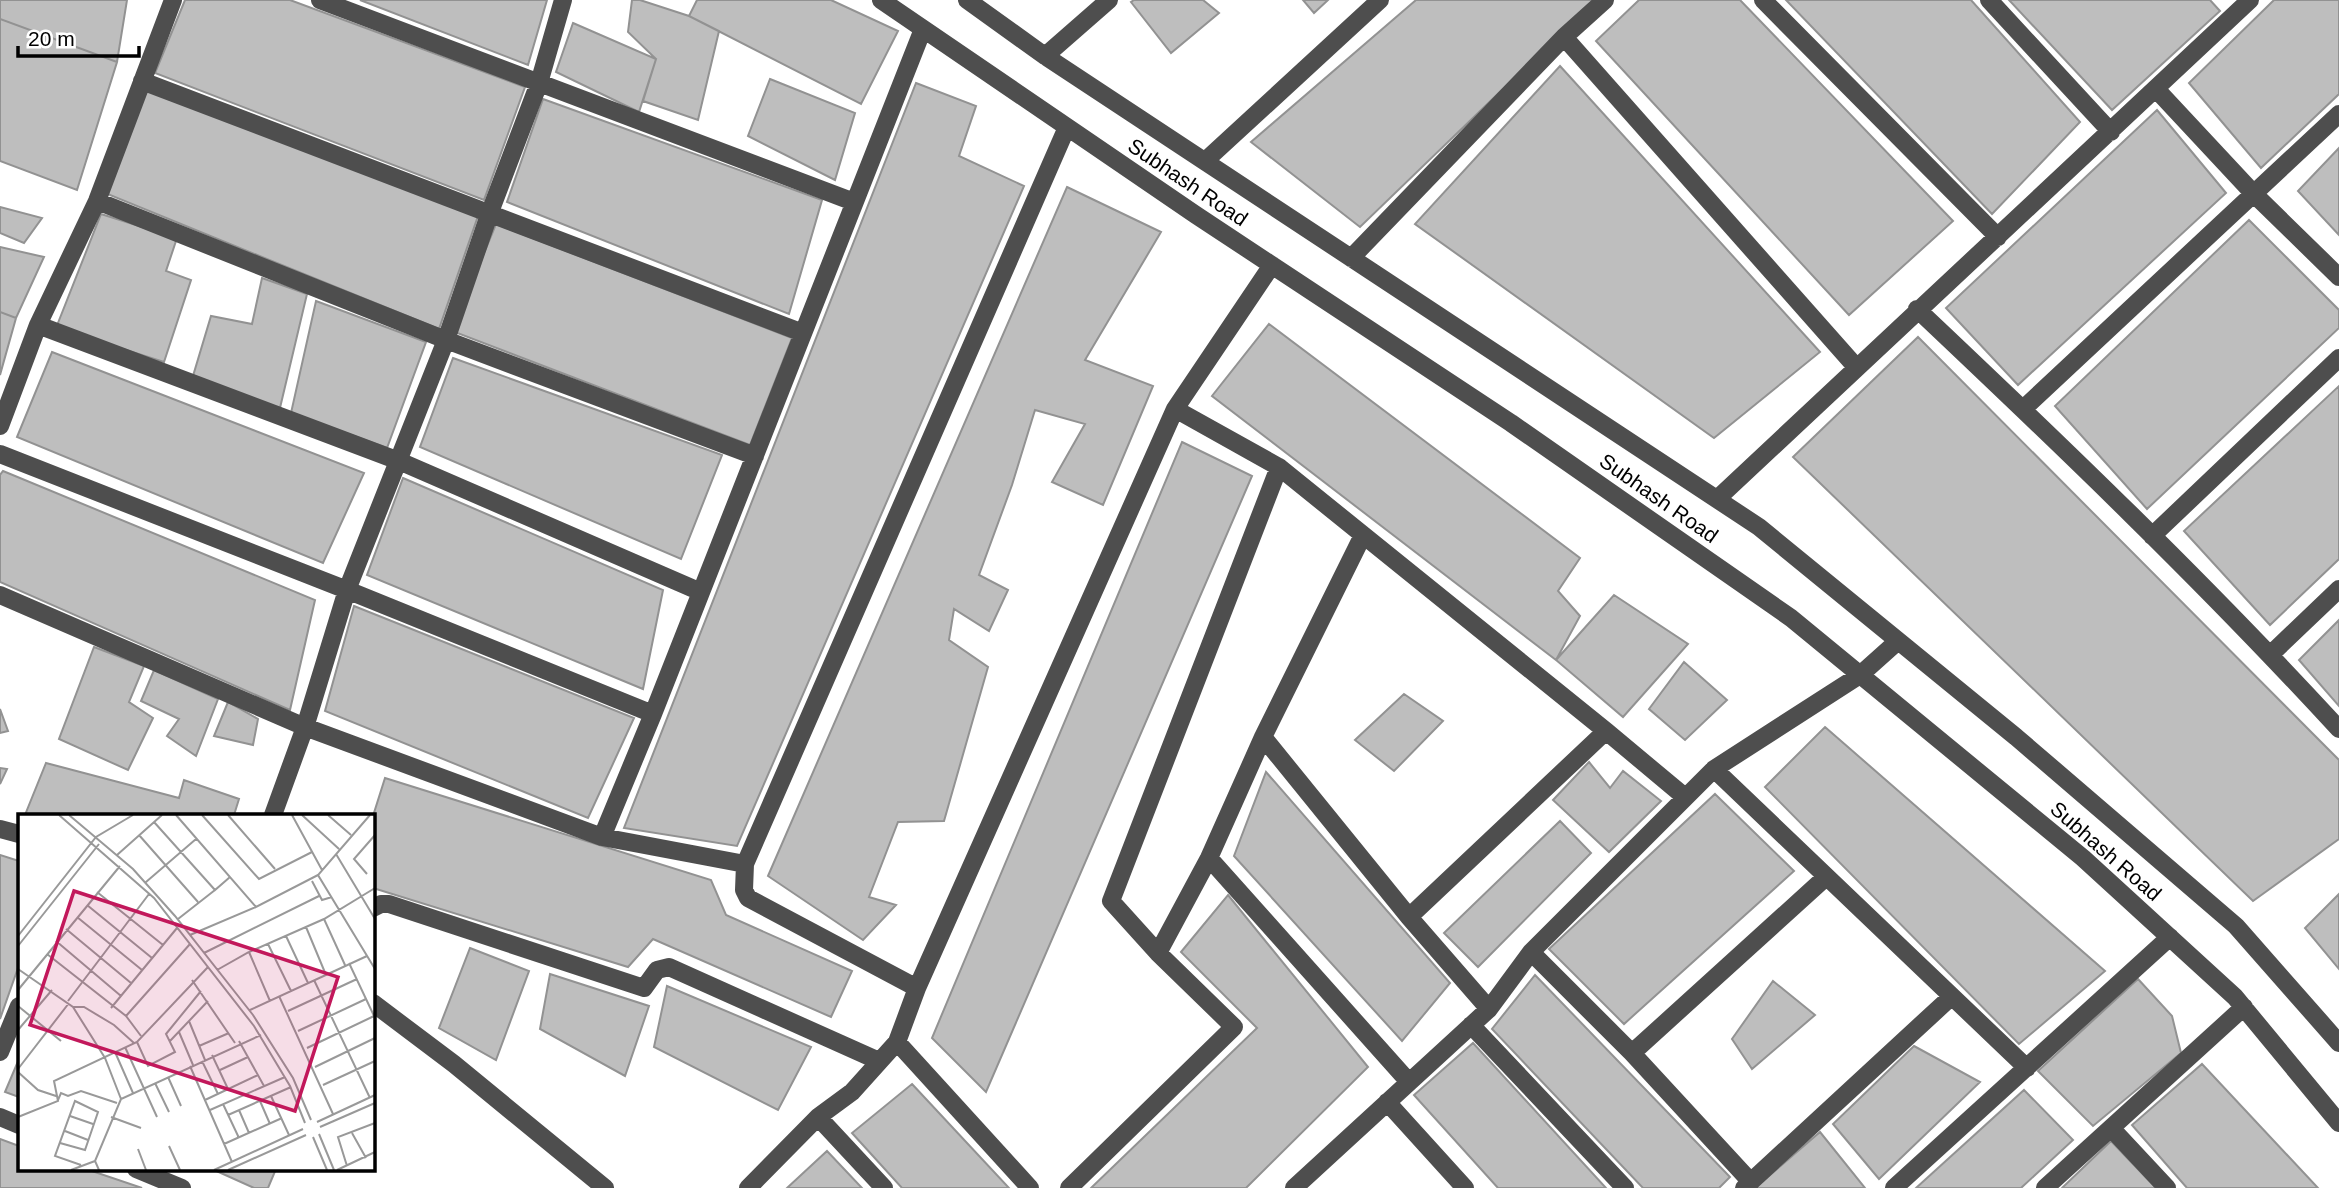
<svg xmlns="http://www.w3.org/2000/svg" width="2339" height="1188" font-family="Arial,sans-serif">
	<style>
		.building { fill: #bebebe; stroke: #929292; stroke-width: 2 }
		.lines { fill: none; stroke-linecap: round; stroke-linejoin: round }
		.minor { stroke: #4e4e4e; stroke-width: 18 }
		.labels { text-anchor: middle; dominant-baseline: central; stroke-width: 5; stroke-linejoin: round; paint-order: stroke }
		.street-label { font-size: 21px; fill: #000; stroke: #fff }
		.inset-road { fill: none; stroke: #999; stroke-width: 2 }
		.view { fill: #c2185b; fill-opacity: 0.15; stroke: #c2185b; stroke-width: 3.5 }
		.inset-edge { fill: none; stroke: #000; stroke-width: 3.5 }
	</style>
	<rect width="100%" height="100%" fill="#fff"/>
	<!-- building -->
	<path class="building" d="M0,0H127L117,62L0,19Z
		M185,0H290L525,87L484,200L155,73Z
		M360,0H547L528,65Z
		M632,0H640L689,16L719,31L698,120L643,101L656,59L628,32Z
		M697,0H831L898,31L861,104L689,16Z
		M1134,0H1203L1219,13L1171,53L1131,2Z
		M1303,0H1328L1314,13Z
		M1416,0H1595L1360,227L1251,142Z
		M1639,0H1740L1953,221L1849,315L1596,41Z
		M1786,0H1971L2080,122L1992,214Z
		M2009,0H2210L2220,11L2112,110Z
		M2274,0H2339V94L2261,168L2189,83Z
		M0,19L117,62L77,190L0,161Z
		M573,23L656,59L639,112L556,72Z
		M1560,66L1820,352L1714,438L1415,224Z
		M770,79L855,113L835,180L748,136Z
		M916,83L976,106L959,156L1024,186L737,846L624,828Z
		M146,89L478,216L439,329L105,193Z
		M543,99L822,200L789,314L507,202Z
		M2157,110L2226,193L2018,385L1946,308Z
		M2339,148V235L2298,191Z
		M1067,187L1161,232L1085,360L1153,386L1103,505L1052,482L1085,424L1035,410L1012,485L979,575L1008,590L989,631L954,609L949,640L988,667L944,821L898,822L869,897L896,905L863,940L768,876Z
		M0,207L42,218L24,243L0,233Z
		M101,214L177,238L166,271L191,280L164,362L56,328Z
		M2249,220L2339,310V328L2147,509L2055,406Z
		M496,224L792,338L750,445L452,331Z
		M0,247L44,257L16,318L0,312Z
		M262,278L307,294L279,412L193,376L211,316L252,324Z
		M316,301L426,342L387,448L291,413Z
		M0,312L16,318L0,375Z
		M1269,324L1580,558L1558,591L1580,616L1556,660L1212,396Z
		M1918,337L2339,760V839L2253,901L1793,457Z
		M52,352L364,473L323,563L17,437Z
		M453,358L722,455L681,559L420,447Z
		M2339,386V559L2270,625L2184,531Z
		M1182,442L1252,476L986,1092L932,1038Z
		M3,471L315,600L290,710L0,582V475Z
		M403,478L663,590L643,689L367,575Z
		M1614,595L1688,644L1623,717L1556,660Z
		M354,606L634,718L588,818L325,711Z
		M2339,620V706L2299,660Z
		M94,647L144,666L129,702L153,718L128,770L59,739Z
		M1684,662L1727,700L1685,740L1649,709Z
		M154,670L218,699L196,756L167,736L179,719L141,701Z
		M1404,694L1443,721L1394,771L1355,740Z
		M228,702L258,719L253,745L214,736Z
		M0,709L8,731L0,733Z
		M1825,727L2105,971L2019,1044L1765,787Z
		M1589,762L1610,788L1623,771L1661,801L1609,852L1553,800Z
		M46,763L179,798L184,780L239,799L234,815H25Z
		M0,768L7,769L0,784Z
		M1266,772L1450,983L1402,1041L1234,856Z
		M385,778L711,880L726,915L852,971L831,1017L653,939L628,967L373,888V816Z
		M1715,794L1794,871L1624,1024L1549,949Z
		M1560,821L1591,853L1478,967L1444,933Z
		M0,855L19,861V965L0,1019Z
		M2339,894V969L2305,928Z
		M1228,895L1368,1067L1246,1188H1091L1257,1028L1181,952Z
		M470,948L529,971L496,1060L439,1028Z
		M550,974L649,1006L625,1076L540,1029Z
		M1535,975L1730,1177L1719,1188H1643L1492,1029Z
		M2138,979L2172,1016L2181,1053L2093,1126L2038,1071Z
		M1773,981L1815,1015L1752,1069L1732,1039Z
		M667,986L811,1047L778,1110L654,1047Z
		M1473,1043L1606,1188H1498L1414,1095Z
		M1914,1046L1980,1082L1879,1179L1833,1124Z
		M19,1059V1097L5,1092Z
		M2202,1064L2318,1188H2187L2132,1125Z
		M912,1084L1009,1188H902L852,1133Z
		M2024,1090L2073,1140L2021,1188H1916Z
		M1820,1132L1865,1188H1755Z
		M0,1139L19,1146V1169H86L142,1188H0Z
		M2111,1141L2156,1188H2062Z
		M827,1151L862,1188H787Z
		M212,1169H276L268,1188H254Z"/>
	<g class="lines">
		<!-- minor -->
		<path class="minor" d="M320,0L854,202
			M881,0L1196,215L1511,423L1791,618L2083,858L2235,997L2339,1123
			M967,0L1045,56L1759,527L2016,737L2236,926L2339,1043
			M1763,0L1998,237
			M1989,0L2111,132
			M1564,37L1605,0
			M1045,56L1109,0
			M142,81L803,333
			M2156,89L2253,193L2339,277
			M1205,161L1380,0
			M97,201L446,340L755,456
			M1351,258L1564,37L1857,368
			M1917,309C2061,445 2205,583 2339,729
			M38,325L399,461L701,592
			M1175,409L1279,467L1606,731L1685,797
			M2023,409L2339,114
			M0,426L38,325L97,201L173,0
			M0,454L347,590L653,714
			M1717,499L2250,0
			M2152,536L2339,358
			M0,595L305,727L602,837L745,864
			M2271,654L2339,589
			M1263,737L1409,917L1489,1009
			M1714,769L2027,1068
			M273,815L305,727L347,590L446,340L490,212L539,83L563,0
			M0,829L19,834
			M602,837L653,714L923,29
			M1209,858L1409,1082
			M373,908L381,904H389L644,988L657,970L669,967L879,1061
			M1409,917L1606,731
			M1531,952L1632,1053L1751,1182
			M1158,953L1209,858L1263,737L1363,535
			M917,988L748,898L744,890L745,864L1067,127
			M373,1003L454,1064L605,1188
			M1471,1025L1625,1188
			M897,1042L1030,1188
			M0,1052L19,1006
			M1632,1053L1826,877
			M1387,1102L1465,1188
			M0,1117L19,1125
			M818,1117L884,1188
			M2111,1128L2167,1188
			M136,1169L182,1188
			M748,1188L818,1117L852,1092L897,1042L917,988L1175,409L1272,265
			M1069,1188L1234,1027L1158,953L1111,901L1279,467
			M1294,1188L1489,1009L1531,952L1714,769L1860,675L1898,641
			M1744,1188L1951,997
			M1894,1188L2170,937
			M2045,1188L2244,1007"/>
	</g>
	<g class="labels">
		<!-- street labels -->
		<g class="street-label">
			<text transform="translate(1188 182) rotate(34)">Subhash Road</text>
			<text transform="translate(1659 498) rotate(35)">Subhash Road</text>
			<text transform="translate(2106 851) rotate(41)">Subhash Road</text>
		</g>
	</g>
	<!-- overview -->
	<g transform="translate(18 814)">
		<rect width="357" height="357" fill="#fff"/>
		<path class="inset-road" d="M41,1L136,84L236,212L272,272L287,309M51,1L115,55L157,102L235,201L275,264L293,306M158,1L238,93L300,61M184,1L241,65L294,38M210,1L257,55M274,1L304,56M284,1L321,35M310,1L333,21M352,1L300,61L357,155M136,8L197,76L212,63M121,21L180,88M318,40L357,105M99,41L144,1M349,60L336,45L357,21M294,67L304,86L314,83M128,68L178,25M79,78L145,131M69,91L134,144M59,103L124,156M160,105L197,76M306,105L327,151M288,113L308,161M48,115L113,169M172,121L238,93M0,122L78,23L115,1M268,122L290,169M38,127L103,182M250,130L273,177M0,132L81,30M231,138L306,105L357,74M186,139L301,82M29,140L108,202L123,222M331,149L357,204M0,155L55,193L87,244L103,285M199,156L231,138L252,187M174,166L217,229M296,166L352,284M0,176L102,52M261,182L315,300M50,187L131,80M0,192L43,227M55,193H66L96,211L116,229M93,194L159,114M232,196L349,142M270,197L339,165M108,202L172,130M171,207L187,246M0,216L34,176M280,217L348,185M161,218L175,251M152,227L190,187M221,227L246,272M119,228L130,252L157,238L148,220L183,177M181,232L211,219M107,233L139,303M289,234L356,202M97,238L115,279M194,241L210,275M184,247L200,280M172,252L214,348M297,253L357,224M0,255L51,189M202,256L230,243M0,258L20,276L38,282M150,263L163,292M137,269L151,298M305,271L357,247M253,282L271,321M40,286L43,279L50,282L63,277L99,289M187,286L240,261M242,287L252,310M205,290L221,324M192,296L267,263M221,296L231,319M210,301L273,273M52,302L75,310M0,303L40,287L36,267L119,228L190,153M93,303L123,314M299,308L357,281M302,313L357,289M47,317L70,326M334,319L348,344M301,320L316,356M295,323L309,356M42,329L67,336L80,298L57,287L37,342L63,351M206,330L264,304M151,332L162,356M120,335L128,356M329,352L320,323L357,309M53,356L77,347M81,356L77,347L103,285L243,221M196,356L285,315M210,356L288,321M319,356L357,338"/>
		<path class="view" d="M56,77L320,163L277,297L12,211Z"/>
		<rect width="357" height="357" class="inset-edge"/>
	</g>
	<!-- scale -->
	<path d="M18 46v10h121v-10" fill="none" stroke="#000000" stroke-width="3.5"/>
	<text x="28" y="46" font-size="21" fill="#000000" stroke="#ffffff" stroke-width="5" paint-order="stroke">20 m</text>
</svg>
